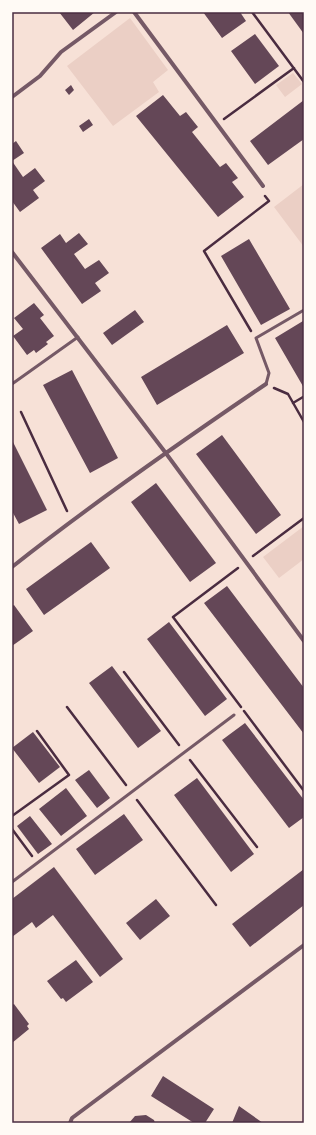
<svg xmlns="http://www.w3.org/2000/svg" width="316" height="1135" font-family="Commissioner,sans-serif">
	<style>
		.green { fill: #ebcfc5 }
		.building { fill: #644757 }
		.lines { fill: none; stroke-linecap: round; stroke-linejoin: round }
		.path { stroke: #4a2c40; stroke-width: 2.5 }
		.service { stroke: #755966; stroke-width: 3 }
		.minor { stroke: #755966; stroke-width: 4 }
		.neatline { fill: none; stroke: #4a2c40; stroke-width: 1.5 }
	</style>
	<rect width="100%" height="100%" fill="#f7e1d7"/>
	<!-- green -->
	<path class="green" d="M130,18L168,70L153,82L159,92L113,126L67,66Z
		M293,73L302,84L285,97L276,85Z
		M304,184V247L274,207Z
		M304,526V559L279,578L263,557Z"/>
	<!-- building -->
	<path class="building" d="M59,12H95L73,30Z
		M203,12H240L246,21L222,38Z
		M288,12H304V34Z
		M255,34L279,66L255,84L231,51Z
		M71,85L74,90L69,95L65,90Z
		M163,95L180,116L186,112L198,127L192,132L220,167L226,163L238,178L232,182L244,197L218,217L136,116Z
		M304,100V139L268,165L250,141Z
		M89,119L93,125L83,132L79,126Z
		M16,141L24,153L12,161L23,177L35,168L45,181L33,190L39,198L20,212L12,201V144Z
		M79,233L88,244L74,254L85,269L99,260L109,273L95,283L101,291L82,304L41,248L60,234L66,243Z
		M249,239L290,309L261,325L221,256Z
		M34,303L44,315L40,318L54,336L46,342L48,344L36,353L34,350L27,355L13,336L23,329L14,318Z
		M135,310L144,322L112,345L103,333Z
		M303,321L304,323V388L275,338Z
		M227,325L244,353L157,405L141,377Z
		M72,370L118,458L90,473L43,385Z
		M222,435L281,515L256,534L196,454Z
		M12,440L47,510L19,524L12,511Z
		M156,483L216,563L190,582L131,502Z
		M91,542L110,568L44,615L26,589Z
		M227,586L304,688V734L204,603Z
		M14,605L33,631L12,646V606Z
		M169,622L227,699L205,716L147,639Z
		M112,666L161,731L138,748L89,683Z
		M245,723L304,800V817L289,828L222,740Z
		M33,732L60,767L39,783L12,748Z
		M89,770L110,798L97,808L75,780Z
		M197,778L254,854L231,872L174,795Z
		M66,788L87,816L61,836L39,809Z
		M124,814L143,840L95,875L76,849Z
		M30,816L52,844L38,854L17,826Z
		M54,867L123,959L100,977L53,915L36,928L32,922L12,937V899Z
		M304,869V905L250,947L232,924Z
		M156,899L170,916L140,940L126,923Z
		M76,960L93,982L66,1002L63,998L61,999L47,981Z
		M14,1004L29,1024L27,1026L29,1029L12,1043V1005Z
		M163,1076L214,1109L205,1123H194L151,1096Z
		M239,1106L263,1123H232Z
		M146,1115L154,1120L155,1123H129L135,1116Z"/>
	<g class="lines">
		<!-- path -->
		<path class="path" d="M252,12L304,82
			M224,119L294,68
			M251,331L204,251L269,201L265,196
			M274,388L288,394L304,422
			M293,403L303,397
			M21,412L67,511
			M253,556L304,518
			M238,568L173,617L241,707
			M124,672L179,745
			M67,707L126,785
			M244,711L304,791
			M190,760L257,847
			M137,800L216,905
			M12,816L69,775L37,731
			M12,829L32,856"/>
		<!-- service -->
		<path class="service" d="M12,384L78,337
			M266,384L269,373L256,338L304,310
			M12,882L234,715"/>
		<!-- minor -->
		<path class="minor" d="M134,12L263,186
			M12,97L40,76L61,52L116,12
			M12,252L165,452L304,641
			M12,567C94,502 179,443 266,384
			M70,1123L72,1118L304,945"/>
	</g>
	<!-- border -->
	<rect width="316" height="1135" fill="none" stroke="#fffaf5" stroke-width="26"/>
	<rect x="13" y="13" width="290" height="1109" class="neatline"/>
</svg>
